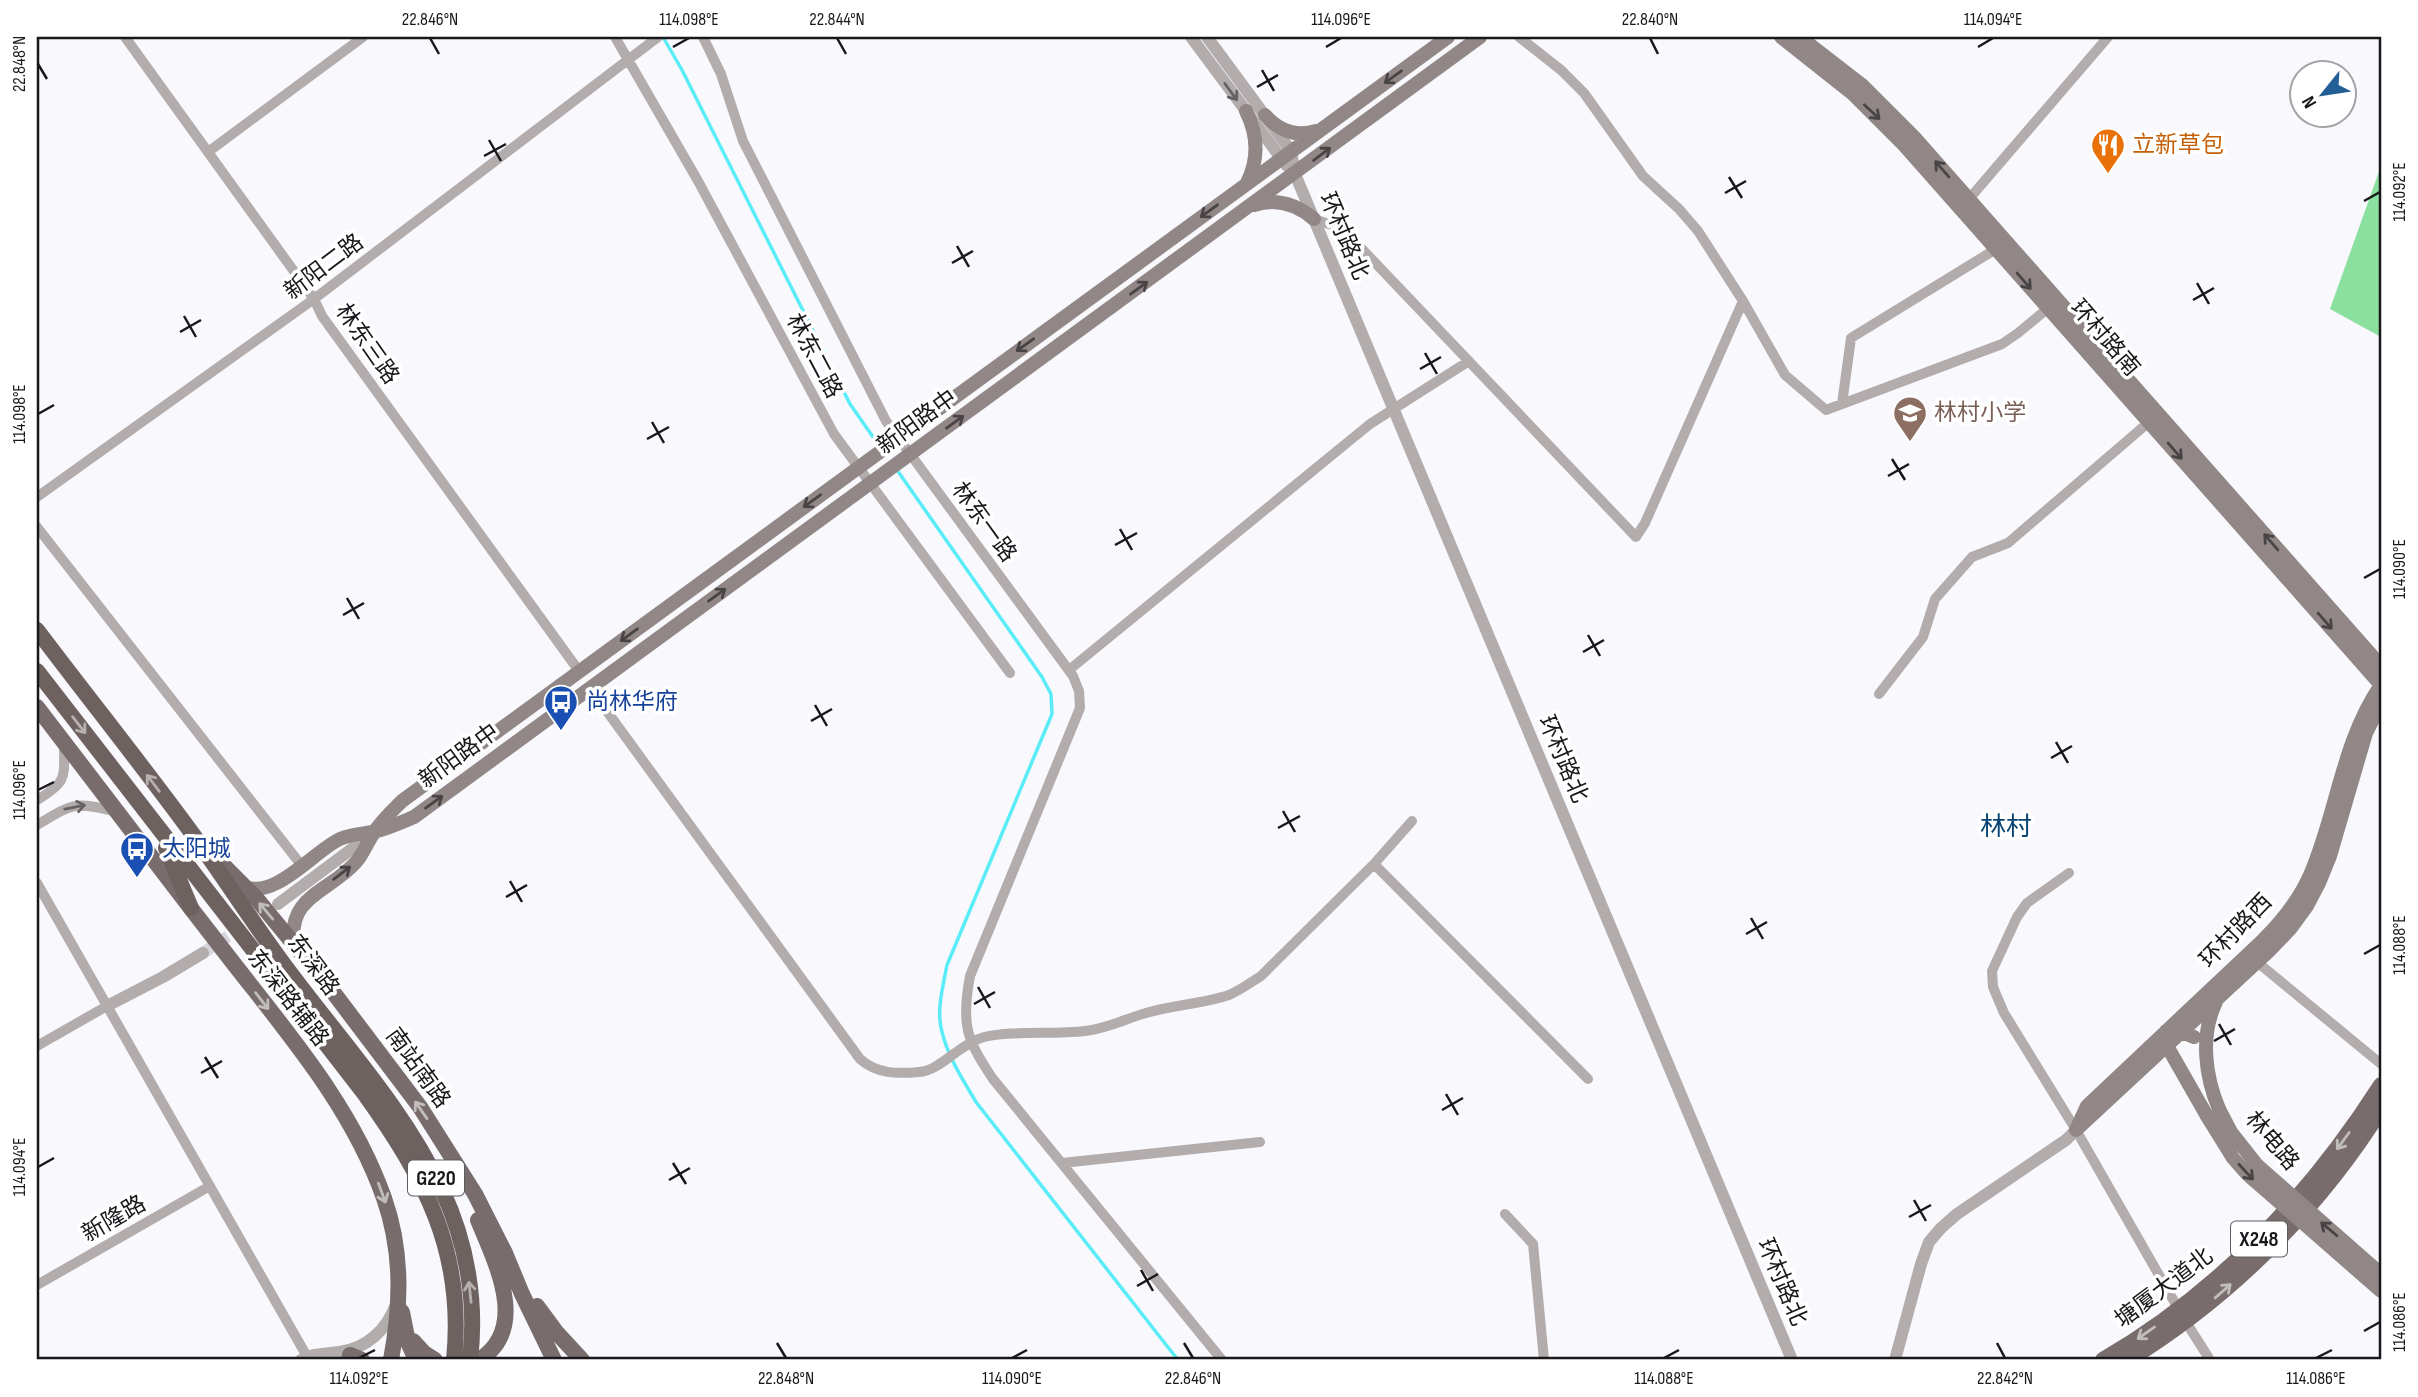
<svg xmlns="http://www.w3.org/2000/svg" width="2418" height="1397" font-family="'Sofia Sans Condensed','Noto Sans SC',sans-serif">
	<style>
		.forest { fill: #8ae09e }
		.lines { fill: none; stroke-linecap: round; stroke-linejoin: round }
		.stream { stroke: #5aedf7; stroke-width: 3.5 }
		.tertiary-tunnel { stroke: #d7d6db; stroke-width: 12; stroke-dasharray: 12 6; stroke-linecap: butt }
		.minor { stroke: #b3acac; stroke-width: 10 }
		.tertiary { stroke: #b3acac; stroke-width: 12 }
		.secondary { stroke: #908786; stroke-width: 14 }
		.primary { stroke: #786d6c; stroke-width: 16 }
		.trunk { stroke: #6e6260; stroke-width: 16 }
		.secondary-bridge { stroke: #908786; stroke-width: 14 }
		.oneway { stroke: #484446 }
		.oneway2 { stroke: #666264 }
		.oneway3 { stroke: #b6b0b0 }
		.oneway4 { stroke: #c2bdbd }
		.ticks { fill: none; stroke: #18171b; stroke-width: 2.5 }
		.labels { text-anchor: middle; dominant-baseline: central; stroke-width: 7; stroke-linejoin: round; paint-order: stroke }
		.shield { fill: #fff; stroke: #5d5d5f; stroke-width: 2 }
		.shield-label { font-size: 21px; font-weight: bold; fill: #18171b }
		.food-label { font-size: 23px; fill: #c56008; stroke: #fff; text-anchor: start }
		.street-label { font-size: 23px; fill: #18171b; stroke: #fff }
		.education-label { font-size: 23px; fill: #785e54; stroke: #fff; text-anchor: start }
		.transit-label { font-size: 23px; fill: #164399; stroke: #fff; text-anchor: start }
		.quarter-label { font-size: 26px; fill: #074474; stroke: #fff }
		.neatline { fill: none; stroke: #18171b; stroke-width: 2.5 }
		.ticks-label { font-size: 18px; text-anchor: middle; fill: #18171b }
	</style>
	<rect width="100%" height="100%" fill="#f9f8fd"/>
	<!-- forest -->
	<path class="forest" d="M2381,166V337L2330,309Z"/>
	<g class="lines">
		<!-- stream -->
		<path class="stream" d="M663,37L682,70L850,404L880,447
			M897,470L1042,677L1051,694L1052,714L947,965C943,986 936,1011 942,1032C948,1057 963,1080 976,1102L1178,1360"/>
		<!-- tertiary-tunnel -->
		<path class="tertiary-tunnel" d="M203,953L260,915"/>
		<!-- minor -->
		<path class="minor" d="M125,37L314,299L322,316L579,671
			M615,37L698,181L834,434L1010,673
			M703,37L721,74L743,141L886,421L1073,676L1079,691L1080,708L970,976C961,1024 966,1039 993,1079L1222,1360
			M1519,37L1561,70L1584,93L1643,176L1679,209L1698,231L1743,301L1785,375L1826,410L2002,344L2018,333L2052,305
			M208,152L363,37
			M1969,199L2108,37
			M1314,219L1343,229L1636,537L1645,523L1743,301
			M1842,404L1851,338L1996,249
			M37,497L314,299L658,37
			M37,527L302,866
			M1069,670L1370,424L1469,361
			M590,688L860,1059C877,1074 897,1074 919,1072C940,1071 959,1044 984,1037C1013,1030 1053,1035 1085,1031C1106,1029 1125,1019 1146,1013C1172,1005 1202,1004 1229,995C1240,990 1250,983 1261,976L1374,864L1412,821
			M1879,694L1923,637L1935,599L1972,557L2008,543L2149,422
			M37,800C68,781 64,778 64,744
			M37,825C72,804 74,801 114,811
			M1374,864L1588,1079
			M2069,873L2027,903L2017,917L1992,971L1993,987L2004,1013L2076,1130L2179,1310
			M37,883L309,1360
			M2257,962L2381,1064
			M37,1046L107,1006
			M1062,1163L1260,1142
			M1505,1214L1533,1244L1544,1360
			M37,1285L210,1186
			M2186,1322L2210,1360"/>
		<!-- tertiary -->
		<path class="tertiary" d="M1191,37L1287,166
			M1207,37L1291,151L1295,174L1792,1360
			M278,904L373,833
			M107,1006L163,977L203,953
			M301,1360C313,1353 325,1354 339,1352C366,1349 387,1330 396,1304
			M1895,1360L1921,1264L1929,1242L1941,1228L1957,1214L2066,1140L2076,1130"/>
		<!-- secondary -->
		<path class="secondary" d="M1781,37L1853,94L1904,145L2381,685
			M1800,37L1862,85L1914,137L2381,666
			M1246,111C1258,135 1259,159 1247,183
			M1265,115C1279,131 1296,137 1316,131
			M1254,205C1276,198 1296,204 1314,219
			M245,887C276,899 314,851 340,839C351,834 362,834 373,832C387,829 400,823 414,817L1480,37
			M294,945C287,895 330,892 356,862C363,854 367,843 373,834C381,821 392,811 402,801L1448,37
			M2216,1002C2200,1035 2205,1076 2219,1109
			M2194,1037L2182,1032L2166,1031L2167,1046L2207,1116
			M2079,1127L2271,949L2291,928L2307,906L2319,883L2330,856L2366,733L2381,703
			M2076,1130L2087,1106L2263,940C2282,921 2299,900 2310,875C2337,813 2342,741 2381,685"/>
		<!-- primary -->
		<path class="primary" d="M37,707C99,788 161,870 224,951C284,1029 351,1104 384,1198C403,1252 401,1306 391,1360
			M211,853L256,898L330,988L420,1107L475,1194L505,1253L522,1294L554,1360
			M478,1220C495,1262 530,1328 479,1360
			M537,1306L557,1333L582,1360
			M402,1312L408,1342L416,1360
			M413,1341L424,1353L435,1360
			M350,1355L362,1360
			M2103,1360C2218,1293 2310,1196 2381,1085
			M2128,1360C2229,1298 2318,1210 2381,1109"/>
		<!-- trunk -->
		<path class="trunk" d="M37,630C89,699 143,766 194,836C225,879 253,923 285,966C339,1039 403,1107 442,1190C467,1243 477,1302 470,1360
			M37,671L364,1093C425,1178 465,1252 454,1360
			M166,848L191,908"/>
		<!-- secondary-bridge -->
		<path class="secondary-bridge" d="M2219,1109L2231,1132L2257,1165L2381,1274
			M2207,1116L2233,1158L2247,1174L2381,1291"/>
	</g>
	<!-- one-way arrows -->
	<defs><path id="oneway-shaft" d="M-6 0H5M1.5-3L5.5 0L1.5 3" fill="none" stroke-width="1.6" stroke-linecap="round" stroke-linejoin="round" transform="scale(1.75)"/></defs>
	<g class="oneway">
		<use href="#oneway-shaft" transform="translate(1393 77) rotate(144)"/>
		<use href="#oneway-shaft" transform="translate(1872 112) rotate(43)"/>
		<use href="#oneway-shaft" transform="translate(1322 154) rotate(-37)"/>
		<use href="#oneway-shaft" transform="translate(1942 169) rotate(-131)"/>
		<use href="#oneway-shaft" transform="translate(1209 211) rotate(144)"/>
		<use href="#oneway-shaft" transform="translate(2024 281) rotate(49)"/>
		<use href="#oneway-shaft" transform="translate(1139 288) rotate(-36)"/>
		<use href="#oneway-shaft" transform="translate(1025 345) rotate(144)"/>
		<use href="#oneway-shaft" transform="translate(955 422) rotate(-36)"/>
		<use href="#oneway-shaft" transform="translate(2175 451) rotate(49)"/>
		<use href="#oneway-shaft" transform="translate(812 501) rotate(144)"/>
		<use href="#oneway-shaft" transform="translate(2271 542) rotate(-131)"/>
		<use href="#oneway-shaft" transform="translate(717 595) rotate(-36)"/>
		<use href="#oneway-shaft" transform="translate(2325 621) rotate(49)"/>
		<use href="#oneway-shaft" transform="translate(629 635) rotate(144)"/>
		<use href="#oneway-shaft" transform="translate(434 802) rotate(-36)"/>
		<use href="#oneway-shaft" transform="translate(342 873) rotate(-37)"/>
		<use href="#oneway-shaft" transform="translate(2246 1172) rotate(47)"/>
		<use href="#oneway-shaft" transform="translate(2329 1229) rotate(-140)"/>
	</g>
	<g class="oneway2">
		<use href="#oneway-shaft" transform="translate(1231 92) rotate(54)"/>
		<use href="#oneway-shaft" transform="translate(75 807) rotate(-11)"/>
	</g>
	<g class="oneway3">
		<use href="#oneway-shaft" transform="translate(79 725) rotate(52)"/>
		<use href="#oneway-shaft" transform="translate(153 783) rotate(-127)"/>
		<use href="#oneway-shaft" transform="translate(470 1292) rotate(-96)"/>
	</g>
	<g class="oneway4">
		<use href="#oneway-shaft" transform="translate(266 911) rotate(-130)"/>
		<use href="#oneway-shaft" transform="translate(262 1001) rotate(52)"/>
		<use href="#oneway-shaft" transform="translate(421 1110) rotate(-125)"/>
		<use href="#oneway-shaft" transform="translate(2343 1141) rotate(126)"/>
		<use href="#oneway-shaft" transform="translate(382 1193) rotate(70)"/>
		<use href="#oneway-shaft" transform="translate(2223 1291) rotate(-41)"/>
		<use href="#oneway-shaft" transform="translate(2146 1333) rotate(145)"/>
	</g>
	<!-- ticks -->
	<path class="ticks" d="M430,38L439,54M837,38L846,54M1650,38L1658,54M673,47L689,38M1326,47L1341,38M1978,47L1993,38M38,64L47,79M1262,70L1274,91M1257,87L1278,75M489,140L501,161M484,156L506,144M1729,177L1742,198M1725,193L1746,181M2364,201L2380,192M957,246L969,267M952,263L973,251M2197,283L2209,304M2193,300L2214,288M184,316L196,337M180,332L201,320M1425,353L1437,374M1420,369L1441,357M38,414L54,405M652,422L664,443M647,439L669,427M1892,459L1905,480M1888,476L1909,464M1120,529L1132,550M1115,545L1137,533M2364,578L2380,569M347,598L359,619M343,615L364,603M1588,635L1600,656M1583,652L1604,640M815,705L827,726M811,721L832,709M2056,742L2068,763M2051,758L2072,746M38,790L54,782M1283,811L1295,832M1278,828L1300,816M510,881L522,902M506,897L527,885M1751,918L1763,939M1746,934L1767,922M2364,954L2380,945M978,987L990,1008M974,1004L995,992M2219,1024L2231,1045M2214,1041L2235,1029M205,1057L218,1078M201,1073L222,1061M1446,1094L1458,1115M1442,1110L1463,1098M673,1163L686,1184M38,1167L54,1158M669,1180L690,1168M1914,1200L1926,1221M1909,1217L1931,1205M1141,1270L1153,1291M1137,1286L1158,1274M2364,1331L2380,1322M777,1343L786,1358M1184,1343L1193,1358M1997,1343L2005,1358M359,1358L375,1350M1012,1358L1027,1350M1664,1358L1679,1350M2316,1358L2332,1350"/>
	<!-- icons -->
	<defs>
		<g id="restaurant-pin" transform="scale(1.75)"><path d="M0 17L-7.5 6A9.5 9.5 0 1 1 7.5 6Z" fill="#e8710a" stroke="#fff"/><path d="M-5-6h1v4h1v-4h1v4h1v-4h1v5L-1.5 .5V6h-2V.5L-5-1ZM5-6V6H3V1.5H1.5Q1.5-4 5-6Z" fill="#fff"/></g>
		<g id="school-pin" transform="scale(1.75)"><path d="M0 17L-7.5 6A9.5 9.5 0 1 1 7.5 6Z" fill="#8d6e63" stroke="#fff"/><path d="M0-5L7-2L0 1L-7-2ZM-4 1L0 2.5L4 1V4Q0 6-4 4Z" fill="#fff"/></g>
		<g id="bus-pin" transform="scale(1.75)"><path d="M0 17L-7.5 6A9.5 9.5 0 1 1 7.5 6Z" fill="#1a4fb4" stroke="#fff"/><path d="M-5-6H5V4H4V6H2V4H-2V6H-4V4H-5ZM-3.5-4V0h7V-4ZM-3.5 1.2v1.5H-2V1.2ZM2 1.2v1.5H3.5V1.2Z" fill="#fff"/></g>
	</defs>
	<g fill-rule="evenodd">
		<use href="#restaurant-pin" x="2108" y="145"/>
		<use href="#school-pin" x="1910" y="413"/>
		<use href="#bus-pin" x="561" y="702"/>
		<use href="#bus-pin" x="137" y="849"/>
	</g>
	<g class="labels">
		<!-- shield labels -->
		<g class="shield">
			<rect x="408" y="1160.5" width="56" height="35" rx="5"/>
			<rect x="2231" y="1221.5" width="56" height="35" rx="5"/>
		</g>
		<g class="shield-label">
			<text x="436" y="1178">G220</text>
			<text x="2259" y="1239">X248</text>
		</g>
		<!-- food labels -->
		<g class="food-label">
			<text x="2132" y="145">立新草包</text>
		</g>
		<!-- street labels -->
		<g class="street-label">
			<text transform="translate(1344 236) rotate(67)">环村路北</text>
			<text transform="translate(324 267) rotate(-37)">新阳二路</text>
			<text transform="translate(2105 338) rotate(49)">环村路南</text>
			<text transform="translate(367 344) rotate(55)">林东三路</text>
			<text transform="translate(814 356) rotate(62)">林东二路</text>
			<text transform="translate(917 422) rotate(-36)">新阳路中</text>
			<text transform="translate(984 522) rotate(54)">林东一路</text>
			<text transform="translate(459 756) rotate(-36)">新阳路中</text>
			<text transform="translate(1563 759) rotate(67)">环村路北</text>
			<text transform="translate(2236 931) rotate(-46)">环村路西</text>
			<text transform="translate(313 965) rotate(53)">东深路</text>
			<text transform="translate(288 998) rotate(52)">东深路辅路</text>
			<text transform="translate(418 1068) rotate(54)">南站南路</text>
			<text transform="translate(2272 1141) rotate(50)">林电路</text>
			<text transform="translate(114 1219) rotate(-30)">新隆路</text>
			<text transform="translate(1782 1282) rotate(67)">环村路北</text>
			<text transform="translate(2164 1288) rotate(-37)">塘厦大道北</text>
		</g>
		<!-- education labels -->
		<g class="education-label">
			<text x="1934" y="413">林村小学</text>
		</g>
		<!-- transit labels -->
		<g class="transit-label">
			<text x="586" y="702">尚林华府</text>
			<text x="162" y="849">太阳城</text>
		</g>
		<!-- quarter labels -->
		<g class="quarter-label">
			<text x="2006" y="827">林村</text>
		</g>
	</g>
	<!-- border -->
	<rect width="2418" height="1397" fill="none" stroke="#ffffff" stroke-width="77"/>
	<!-- north arrow -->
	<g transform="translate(2323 94) rotate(240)"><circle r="33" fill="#ffffff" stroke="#a3a2a4" stroke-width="2"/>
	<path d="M0-5L12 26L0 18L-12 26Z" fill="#225f96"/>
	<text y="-10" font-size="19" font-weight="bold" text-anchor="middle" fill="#18171b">N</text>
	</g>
	<rect x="38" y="38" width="2342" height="1320" class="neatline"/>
	<g class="ticks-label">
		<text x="430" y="25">22.846°N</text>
		<text x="689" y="25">114.098°E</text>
		<text x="837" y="25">22.844°N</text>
		<text x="1341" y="25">114.096°E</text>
		<text x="1650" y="25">22.840°N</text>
		<text x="1993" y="25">114.094°E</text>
		<text transform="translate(19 64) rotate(-90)" y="6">22.848°N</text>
		<text transform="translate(2399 192) rotate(-90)" y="6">114.092°E</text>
		<text transform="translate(19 414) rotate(-90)" y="6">114.098°E</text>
		<text transform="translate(2399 569) rotate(-90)" y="6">114.090°E</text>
		<text transform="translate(19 790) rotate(-90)" y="6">114.096°E</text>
		<text transform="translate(2399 945) rotate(-90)" y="6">114.088°E</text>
		<text transform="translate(19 1167) rotate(-90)" y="6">114.094°E</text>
		<text transform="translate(2399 1322) rotate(-90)" y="6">114.086°E</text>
		<text x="359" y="1384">114.092°E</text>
		<text x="786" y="1384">22.848°N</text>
		<text x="1012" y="1384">114.090°E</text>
		<text x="1193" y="1384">22.846°N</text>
		<text x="1664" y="1384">114.088°E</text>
		<text x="2005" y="1384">22.842°N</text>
		<text x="2316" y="1384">114.086°E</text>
	</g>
</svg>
